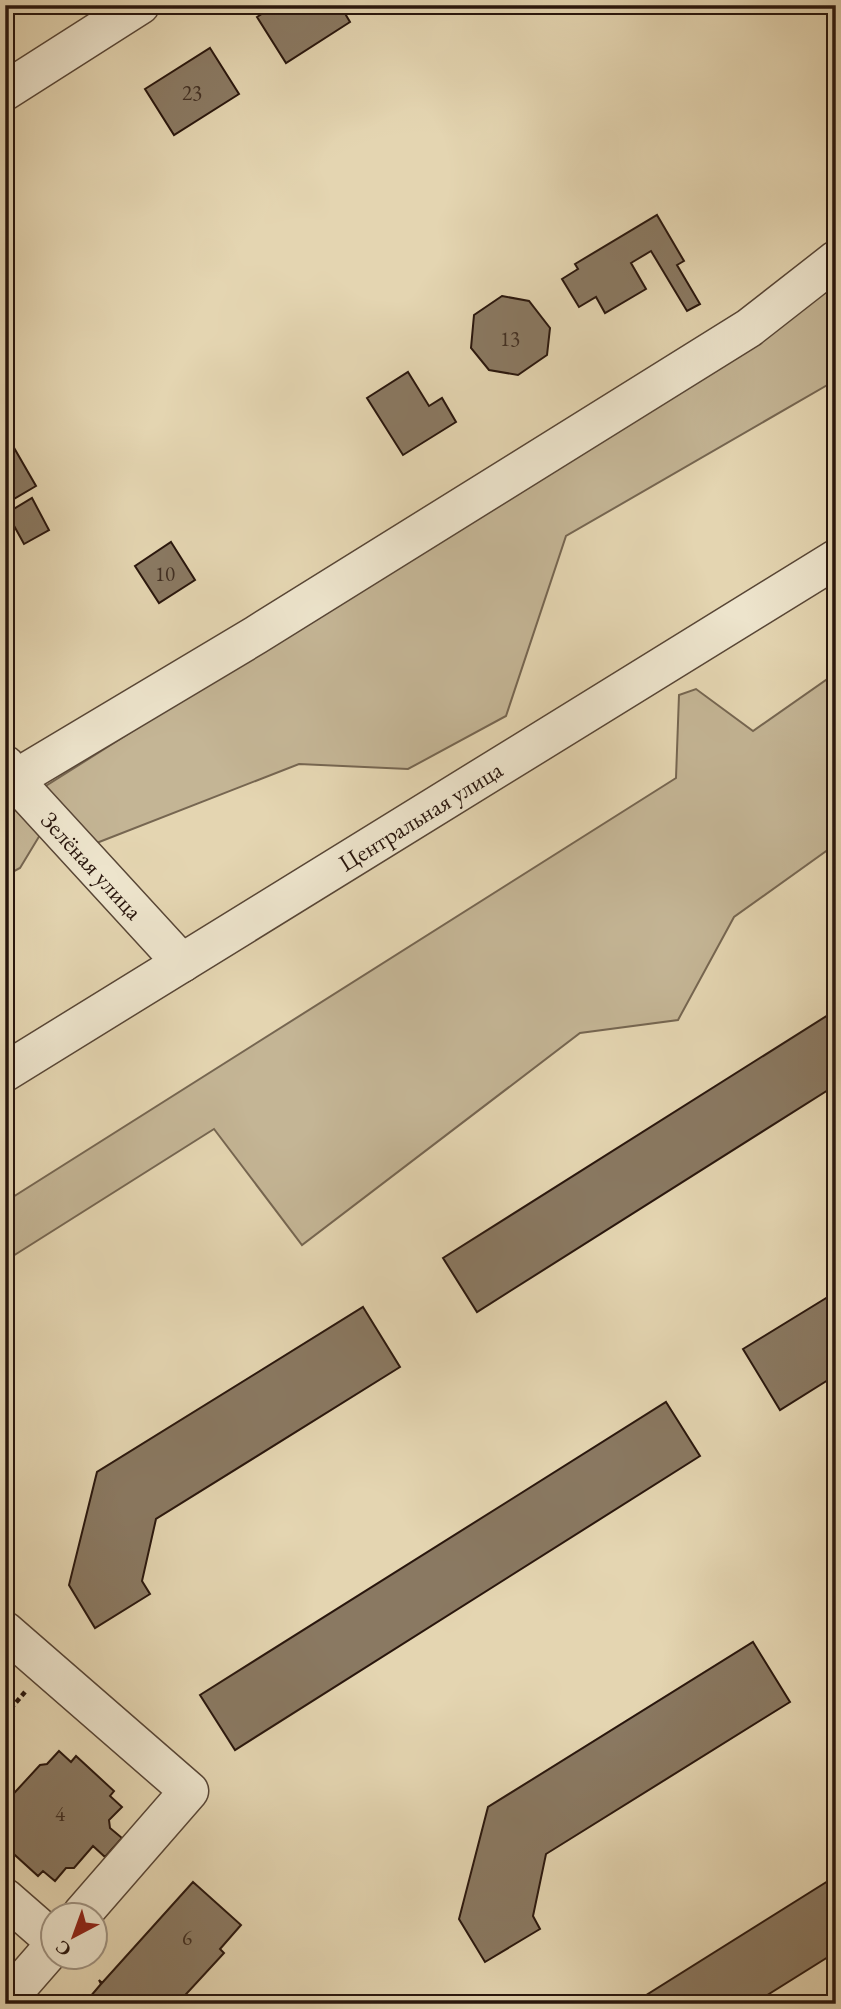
<svg xmlns="http://www.w3.org/2000/svg" width="841" height="2009" font-family="'EB Garamond',serif">
	<style>
		.green { fill: #c4b595; stroke: #766651; stroke-width: 2 }
		.building { fill: #8a7962; stroke: #29160d; stroke-width: 2 }
		.lines { fill: none; stroke-linecap: round; stroke-linejoin: round }
		.minor-casing { stroke: #584636; stroke-width: 41 }
		.path { stroke: #29160d; stroke-width: 4.5; stroke-dasharray: 5 3.5; stroke-linecap: butt }
		.minor { stroke: #ede4cc; stroke-width: 38 }
		.labels { text-anchor: middle; dominant-baseline: central; stroke-width: 5; stroke-linejoin: round; paint-order: stroke }
		.number-label { font-size: 21px; fill: #412f22 }
		.street-label { font-size: 24px; fill: #29160d; stroke: #ede4cc }
	</style>
	<rect width="100%" height="100%" fill="#e4d5b1"/>
	<filter id="stains"><feTurbulence type="fractalNoise" baseFrequency=".00286" numOctaves="4"/><feColorMatrix values="0 0 0 0 .2 0 0 0 0 .09 0 0 0 0 .02 0 0 0 .5 -.17"/></filter>
	<radialGradient id="worn" r=".72"><stop offset=".6" stop-color="#630" stop-opacity="0"/><stop offset="1" stop-color="#630" stop-opacity=".3"/></radialGradient>
	<!-- green -->
	<path class="green" d="M836,286V380L566,536L506,716L408,769L299,764L94,844L41,789Z
		M836,673V844L734,917L678,1020L580,1033L302,1245L214,1129L5,1261V1202L676,778L679,695L696,689L753,731Z
		M9,803L40,835L20,868L5,876V805Z"/>
	<!-- building -->
	<path class="building" d="M276,5H340L350,22L286,63L257,17Z
		M210,48L239,94L174,135L145,89Z
		M657,215L684,261L677,265L700,304L687,311L651,251L631,263L646,289L605,313L596,297L579,307L562,279L578,269L575,264Z
		M502,296L529,301L550,328L547,355L518,375L489,370L471,348L474,315Z
		M408,372L429,406L442,398L456,422L403,455L367,398Z
		M13,446L36,486L12,500L5,487V450Z
		M32,498L49,530L24,544L7,513Z
		M171,542L195,580L159,603L135,566Z
		M836,1010V1085L477,1312L443,1258Z
		M836,1292V1375L780,1410L743,1349Z
		M363,1307L400,1367L156,1519L142,1581L150,1594L95,1628L69,1585L97,1472Z
		M666,1402L700,1456L235,1750L200,1695Z
		M753,1642L790,1702L546,1854L533,1916L540,1929L485,1962L459,1919L488,1807Z
		M59,1751L71,1762L76,1756L114,1791L110,1796L122,1807L109,1820L110,1828L122,1838L105,1857L93,1846L74,1868H66L55,1881L43,1871L38,1876L5,1846V1803L40,1765L47,1764Z
		M836,1876V1952L753,2004H632Z
		M193,1882L241,1925L220,1949L224,1953L177,2004H84L101,1984L99,1980L102,1983Z"/>
	<g class="lines">
		<!-- minor casing -->
		<g class="minor-casing">
			<g id="minor">
				<path d="M5,91L140,5"/>
				<path id="s1" d="M5,765L16,782L182,963"/>
				<path d="M5,785L256,635L749,328L836,260"/>
				<path id="s2" d="M5,1072L836,559"/>
				<path d="M5,1631L189,1791L82,1914"/>
				<path d="M5,1898L52,1939"/>
				<path d="M5,2002L52,1948"/>
			</g>
		</g>
		<!-- path -->
		<path class="path" d="M5,1715L25,1692"/>
		<!-- minor -->
		<use href="#minor" class="minor"/>
	</g>
	<g class="labels">
		<!-- number labels -->
		<g class="number-label">
			<text x="192" y="92">23</text>
			<text x="510" y="338">13</text>
			<text x="165" y="573">10</text>
			<text x="60" y="1813">4</text>
			<text x="187" y="1937">6</text>
		</g>
		<!-- street labels -->
		<g class="street-label">
			<text stroke="none"><textPath href="#s2" startOffset="488">Центральная улица</textPath></text>
			<text stroke="none"><textPath href="#s1" startOffset="133">Зелёная улица</textPath></text>
		</g>
	</g>
	<!-- margin -->
	<rect width="841" height="2009" fill="none" stroke="#e4d5b1" stroke-width="28"/>
	<rect x="7" y="7" width="827" height="1995" fill="none" stroke="#29160d" stroke-width="3.5"/>
	<rect x="14" y="14" width="813" height="1981" fill="none" stroke="#29160d" stroke-width="2"/>
	<!-- north arrow -->
	<g transform="translate(74 1936) rotate(221)"><circle r="33" fill="#ede4cc" stroke="#9f9280" stroke-width="2"/>
	<path d="M0-5L12 26L0 18L-12 26Z" fill="#8f2418"/>
	<text y="-10" font-size="19" font-weight="bold" text-anchor="middle" fill="#29160d">С</text>
	</g>
	<rect width="100%" height="100%" filter="url(#stains)"/>
	<rect width="100%" height="100%" fill="url(#worn)"/>
</svg>
